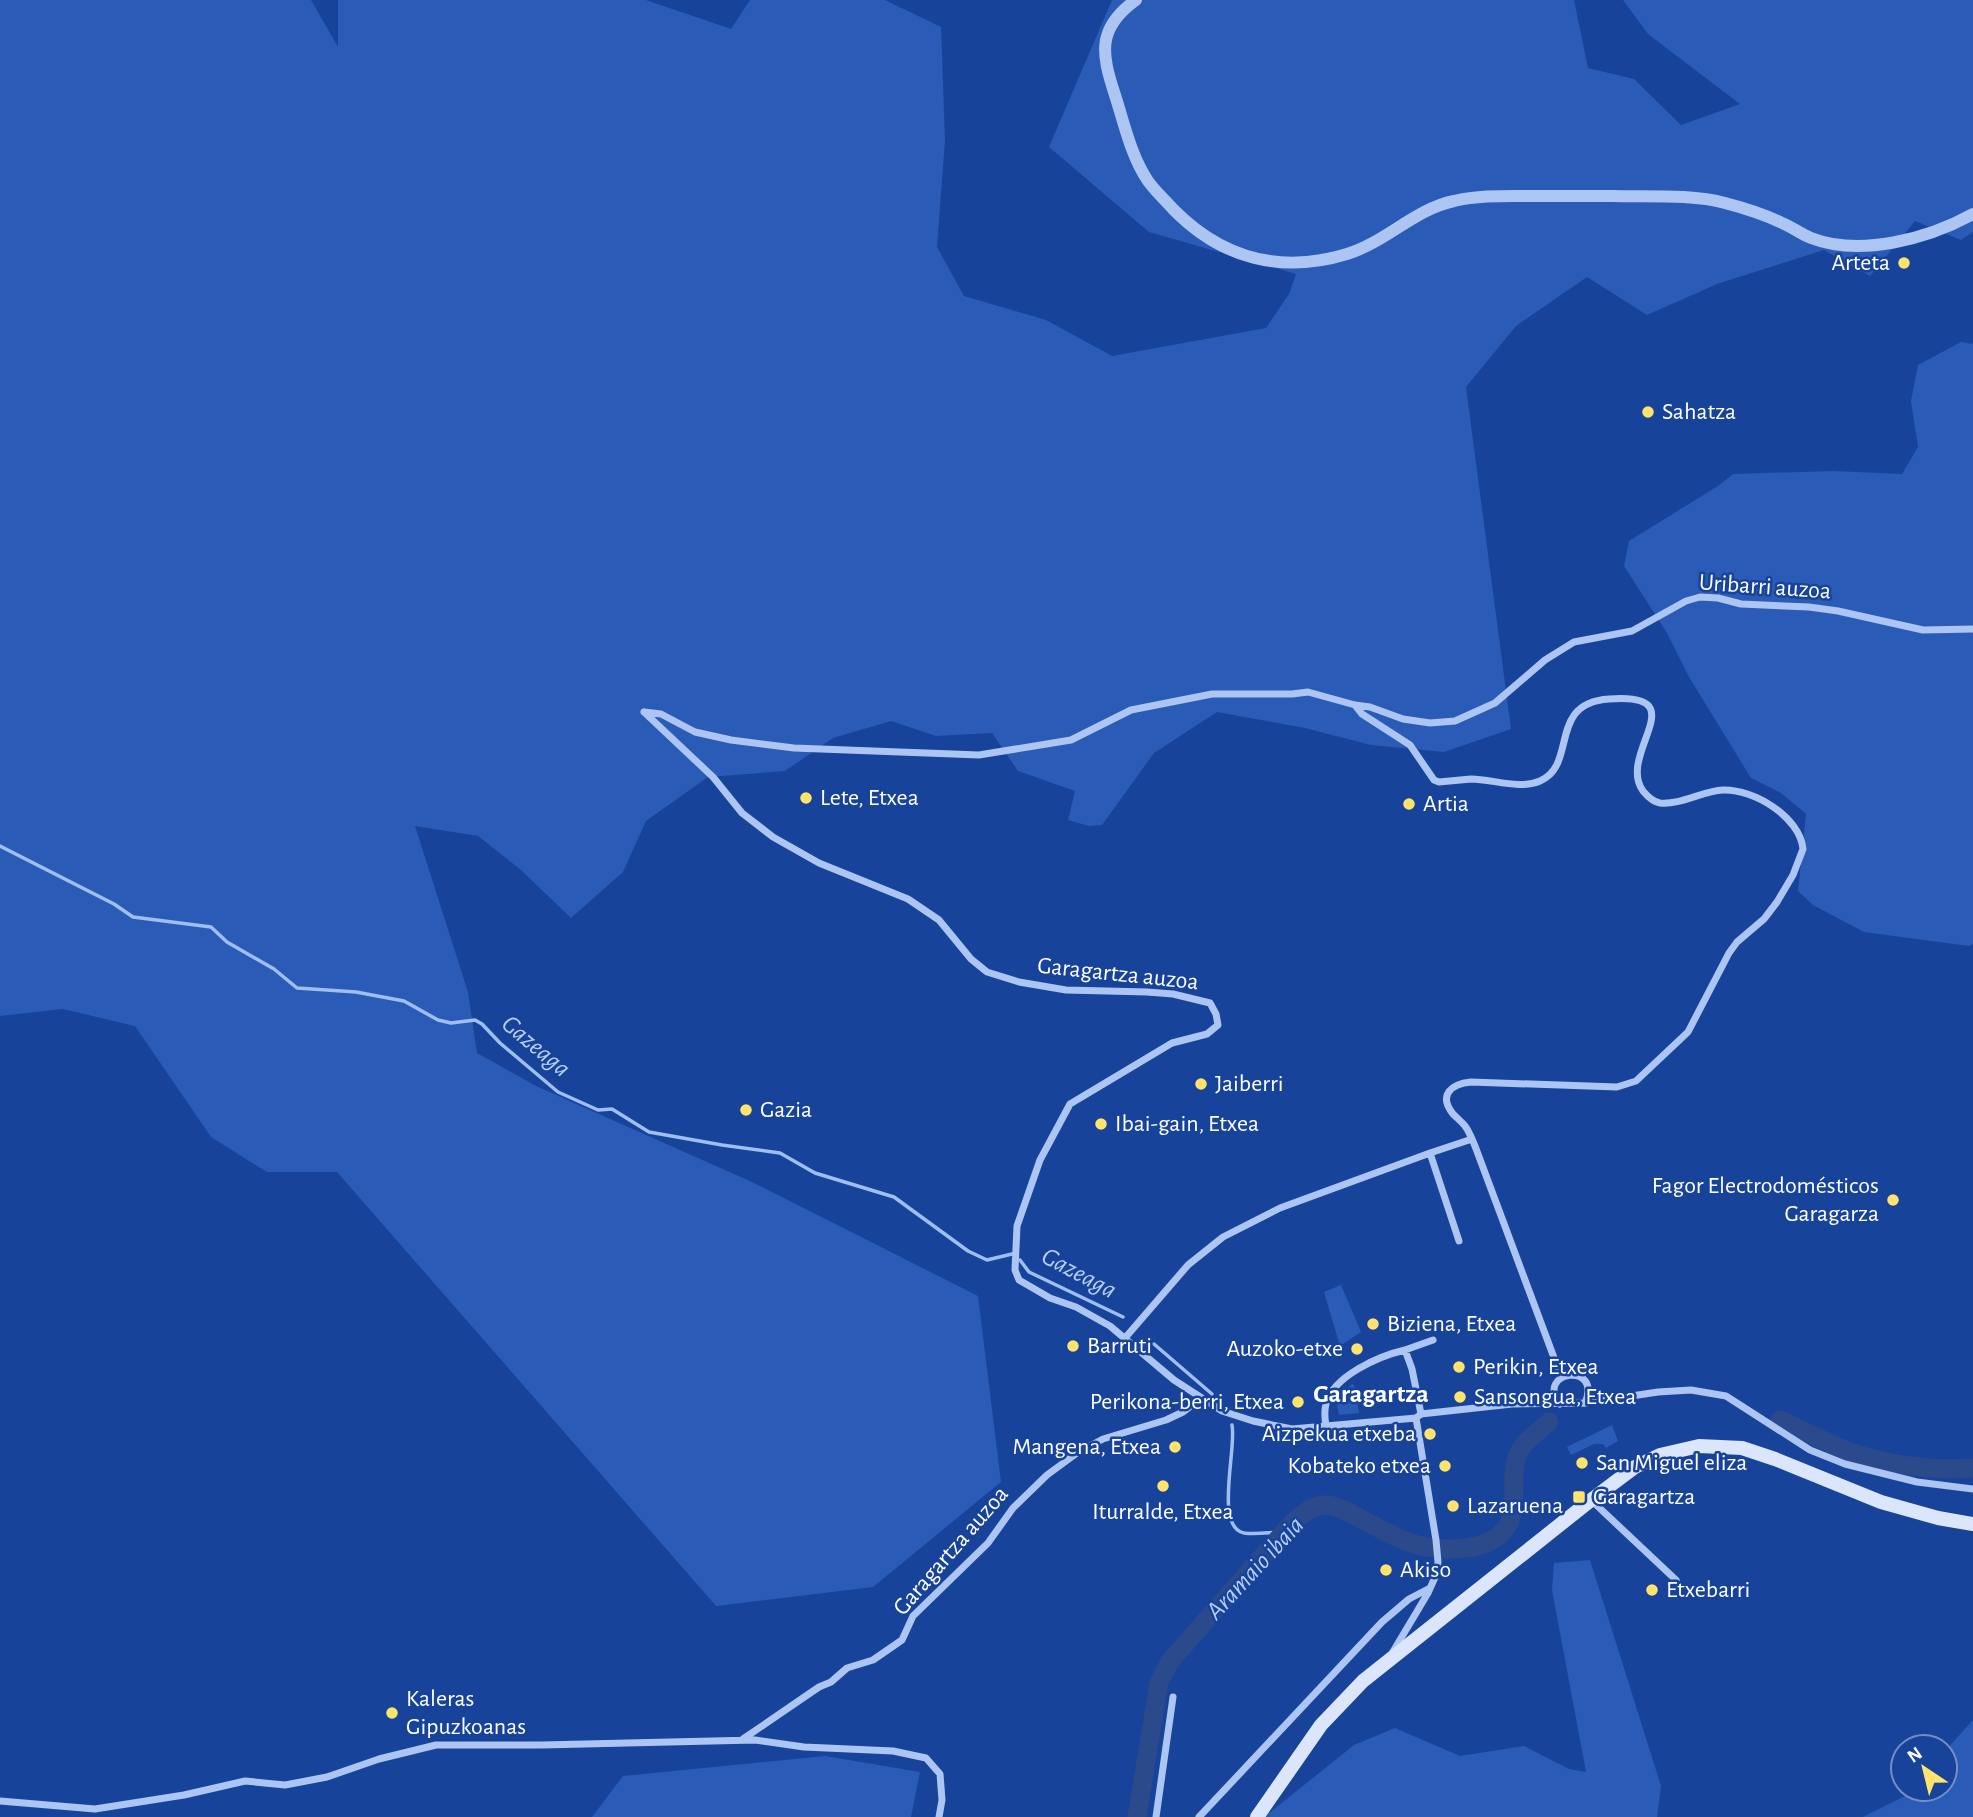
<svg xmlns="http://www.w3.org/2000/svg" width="1973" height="1817" font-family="'Alegreya Sans',sans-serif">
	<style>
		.green { fill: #2a5cb7 }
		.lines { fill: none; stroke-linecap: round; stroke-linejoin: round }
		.stream { stroke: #9ebef4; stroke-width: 3.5 }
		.river { stroke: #2a4a8c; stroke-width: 19 }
		.minor { stroke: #acc5f2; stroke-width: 7 }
		.tertiary { stroke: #acc5f2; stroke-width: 12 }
		.secondary { stroke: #dbe6fc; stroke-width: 14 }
		.poi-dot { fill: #ffe36d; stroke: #17439a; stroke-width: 2.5 }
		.labels { text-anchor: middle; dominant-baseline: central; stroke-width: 5; stroke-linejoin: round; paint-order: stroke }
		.poi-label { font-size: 24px; fill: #fff; stroke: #17439a; text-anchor: start }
		.street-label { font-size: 24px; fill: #fff; stroke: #17439a }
		.water-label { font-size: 26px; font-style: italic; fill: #b8cff8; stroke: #17439a }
		.neighbourhood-label { font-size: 26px; font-weight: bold; fill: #fff; stroke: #17439a }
	</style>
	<rect width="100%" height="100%" fill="#17439a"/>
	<!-- green -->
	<path class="green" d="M0,0H311L338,47V0H646L731,29L750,0H885L941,27L945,141L937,247L964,296L1046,320L1112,356L1266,328L1289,294L1296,274L1149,232L1049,147L1112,0H1574L1588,68L1634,79L1681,125L1740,104L1648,34L1623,0H1973V232L1961,240L1915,221L1870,276L1824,250L1717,284L1647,315L1587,277L1516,326L1466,387L1511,729L1444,752L1371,745L1305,728L1217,712L1154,753L1102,825L1089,826L1068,820L1075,791L1018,771L992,733L936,736L891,721L833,738L785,771L708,777L646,821L623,872L571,918L521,870L478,836L415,826L468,992L477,1053L536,1086L752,1182L978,1296L1001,1482L873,1587L716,1606L337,1172H267L211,1137L135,1026L63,1009L0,1016Z
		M1961,342L1973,344V944L1969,946L1864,932L1813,905L1798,891L1806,814L1781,793L1751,778L1689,677L1667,633L1624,566L1629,541L1718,486L1733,474L1833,471L1902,474L1918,447L1911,401L1918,365Z
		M1341,1285L1361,1332L1340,1346L1324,1292Z
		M1352,1384L1354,1385L1359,1413L1339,1415L1336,1400Z
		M1612,1425L1618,1441L1606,1448L1603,1444H1594L1571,1455L1567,1447Z
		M1590,1560L1661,1786L1657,1817H1264L1354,1745L1395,1728L1460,1756L1524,1746L1569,1769L1586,1772L1552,1590L1554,1563Z
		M1973,1720V1817H1863L1911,1793L1915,1789H1945V1751Z
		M825,1756L920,1772L911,1817H592L623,1776Z"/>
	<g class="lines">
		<!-- stream -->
		<path class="stream" d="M0,846L114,904L133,917L211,927L227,942L274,969L297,988L356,992L404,1001L438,1020L451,1023L475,1020L482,1024L500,1043L558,1092L598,1110L612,1109L649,1132L722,1145L780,1153L815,1173L894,1197L968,1251L987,1260L1012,1254
			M1020,1260L1029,1272L1123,1317
			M1154,1344L1212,1394
			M1232,1425C1237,1448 1214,1527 1244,1533C1256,1535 1271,1532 1283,1532"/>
		<!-- river -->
		<path class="river" d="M1780,1420C1803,1430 1826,1443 1850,1452C1889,1465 1932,1471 1973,1468
			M1137,1817L1159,1682L1171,1660L1293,1522C1303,1514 1312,1505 1326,1505C1338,1505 1353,1515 1365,1521C1379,1528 1394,1537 1408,1542C1432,1551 1475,1553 1497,1537C1524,1518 1508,1480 1517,1457C1522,1442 1538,1432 1549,1422"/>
		<!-- minor -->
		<path class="minor" d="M1355,705L1362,714L1410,745L1434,780L1439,782C1450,781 1460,780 1471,779C1492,779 1520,790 1540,781C1578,765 1547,703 1609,699C1698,692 1616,754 1643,791C1648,797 1653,802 1660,803C1681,805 1702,791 1723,790C1754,789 1800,817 1803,849L1793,875L1777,902L1764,919L1737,942L1729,953L1688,1032L1636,1081L1617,1087L1471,1082C1451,1084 1438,1095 1453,1114C1457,1118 1462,1122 1465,1126C1469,1131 1472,1139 1475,1146L1556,1363L1563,1377
			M644,712L713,777L742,813L773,837L819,863L908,899L939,920L971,959L987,972L1019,982L1066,990L1147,992L1173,994L1210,1003L1216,1014L1218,1025L1207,1034L1172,1043L1070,1104L1040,1160L1017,1226L1015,1270L1019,1280L1050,1298L1076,1307L1110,1326L1174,1380L1222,1411L1253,1421L1292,1429L1416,1418L1421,1414L1512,1404L1585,1403L1658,1392L1691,1390L1726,1396L1810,1450L1845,1464L1917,1482L1973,1489
			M644,712L661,714L695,732L731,740L794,748L979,755L1071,740L1131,710L1212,694H1292L1308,692L1355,705L1370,707L1403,719L1430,723L1455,721L1495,703L1545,660L1574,642L1632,631L1686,601L1700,597L1718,598L1741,604L1809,607L1838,611L1923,630L1973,629
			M1459,1241L1430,1153L1472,1139
			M1125,1338L1188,1265L1223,1237L1280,1208L1430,1153
			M1405,1350L1433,1340
			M1560,1404C1534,1371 1603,1361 1585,1403
			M1326,1426C1325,1420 1324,1411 1326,1404C1333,1376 1379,1356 1405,1350L1412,1369L1421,1414
			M1591,1500L1676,1580
			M1391,1655L1428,1593L1436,1575L1438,1562L1436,1540L1416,1418
			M743,1739L819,1687L831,1682L847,1668L873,1660L902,1640L913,1616L988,1543L1013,1508L1047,1475L1077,1453L1103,1439L1166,1420L1183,1412L1200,1399
			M0,1801L95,1809L184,1795L245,1781L285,1785L327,1777L379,1759L436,1745H542L755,1740L804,1747L893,1751L926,1758L940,1774L942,1800L939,1817
			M1156,1817L1173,1697
			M1199,1817L1382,1622L1409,1599L1430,1588"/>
		<!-- tertiary -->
		<path class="tertiary" d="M1136,0C1097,28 1101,53 1115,95C1124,123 1131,156 1148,181C1155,191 1165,200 1173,209C1222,259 1281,274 1347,254C1386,242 1415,209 1454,201C1479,195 1505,196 1530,196C1557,196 1584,196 1612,196C1646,197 1692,194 1725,203C1744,208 1764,214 1782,223C1792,227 1801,234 1811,238C1860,257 1928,239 1973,214"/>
		<!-- secondary -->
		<path class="secondary" d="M1257,1817L1321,1725L1363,1681L1591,1500L1635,1467L1660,1455L1699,1446L1742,1448L1775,1459L1881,1502L1938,1518L1973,1524"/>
	</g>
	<!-- markers -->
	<g class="poi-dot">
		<circle cx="1904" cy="263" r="7"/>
		<circle cx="1648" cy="412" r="7"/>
		<circle cx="806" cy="798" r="7"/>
		<circle cx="1409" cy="804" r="7"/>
		<circle cx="1201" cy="1084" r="7"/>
		<circle cx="746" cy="1110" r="7"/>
		<circle cx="1101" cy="1124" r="7"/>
		<circle cx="1893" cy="1200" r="7"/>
		<circle cx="1373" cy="1324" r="7"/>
		<circle cx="1073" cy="1346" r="7"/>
		<circle cx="1357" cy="1349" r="7"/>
		<circle cx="1459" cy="1367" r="7"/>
		<circle cx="1460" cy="1397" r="7"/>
		<circle cx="1298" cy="1402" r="7"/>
		<circle cx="1430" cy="1434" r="7"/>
		<circle cx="1175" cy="1447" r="7"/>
		<circle cx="1582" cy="1463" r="7"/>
		<circle cx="1445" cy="1466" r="7"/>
		<circle cx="1163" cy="1486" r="7"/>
		<rect x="1572" y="1490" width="14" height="14" rx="3.5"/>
		<circle cx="1453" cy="1506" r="7"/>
		<circle cx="1386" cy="1570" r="7"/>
		<circle cx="1652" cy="1590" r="7"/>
		<circle cx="392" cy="1713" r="7"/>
	</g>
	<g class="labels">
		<!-- poi labels -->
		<g class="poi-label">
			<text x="1890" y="263" text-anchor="end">Arteta</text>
			<text x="1662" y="412">Sahatza</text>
			<text x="820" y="798">Lete, Etxea</text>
			<text x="1423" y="804">Artia</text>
			<text x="1215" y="1084">Jaiberri</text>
			<text x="760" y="1110">Gazia</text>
			<text x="1115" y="1124">Ibai-gain, Etxea</text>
			<text x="1879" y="1186" text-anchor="end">Fagor Electrodomésticos<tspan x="1879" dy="28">Garagarza</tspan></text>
			<text x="1387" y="1324">Biziena, Etxea</text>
			<text x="1087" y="1346">Barruti</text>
			<text x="1343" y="1349" text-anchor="end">Auzoko-etxe</text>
			<text x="1473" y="1367">Perikin, Etxea</text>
			<text x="1474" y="1397">Sansongua, Etxea</text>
			<text x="1284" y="1402" text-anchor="end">Perikona-berri, Etxea</text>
			<text x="1416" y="1434" text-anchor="end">Aizpekua etxeba</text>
			<text x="1161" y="1447" text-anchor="end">Mangena, Etxea</text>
			<text x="1596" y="1463">San Miguel eliza</text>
			<text x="1431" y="1466" text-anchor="end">Kobateko etxea</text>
			<text x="1593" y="1497">Garagartza</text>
			<text x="1467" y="1506">Lazaruena</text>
			<text x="1163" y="1512" text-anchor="middle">Iturralde, Etxea</text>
			<text x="1400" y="1570">Akiso</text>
			<text x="1666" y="1590">Etxebarri</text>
			<text x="406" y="1699">Kaleras<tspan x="406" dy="28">Gipuzkoanas</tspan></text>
		</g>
		<!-- street labels -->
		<g class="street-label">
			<text transform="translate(1765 587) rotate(4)">Uribarri auzoa</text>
			<text transform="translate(1118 974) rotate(6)">Garagartza auzoa</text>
			<text transform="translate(951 1551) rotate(-49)">Garagartza auzoa</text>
		</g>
		<!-- water labels -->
		<g class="water-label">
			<text transform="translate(536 1046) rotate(40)">Gazeaga</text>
			<text transform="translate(1079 1273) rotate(28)">Gazeaga</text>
			<text transform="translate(1255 1568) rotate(-47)">Aramaio ibaia</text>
		</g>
		<!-- neighbourhood labels -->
		<g class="neighbourhood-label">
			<text x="1371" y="1394">Garagartza</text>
		</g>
	</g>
	<!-- north arrow -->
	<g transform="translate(1924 1768) rotate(325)"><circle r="33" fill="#17439a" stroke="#748ec2" stroke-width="2"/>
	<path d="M0-5L12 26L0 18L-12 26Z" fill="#ffe36d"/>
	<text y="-10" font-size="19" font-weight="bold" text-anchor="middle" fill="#ffffff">N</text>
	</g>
</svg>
